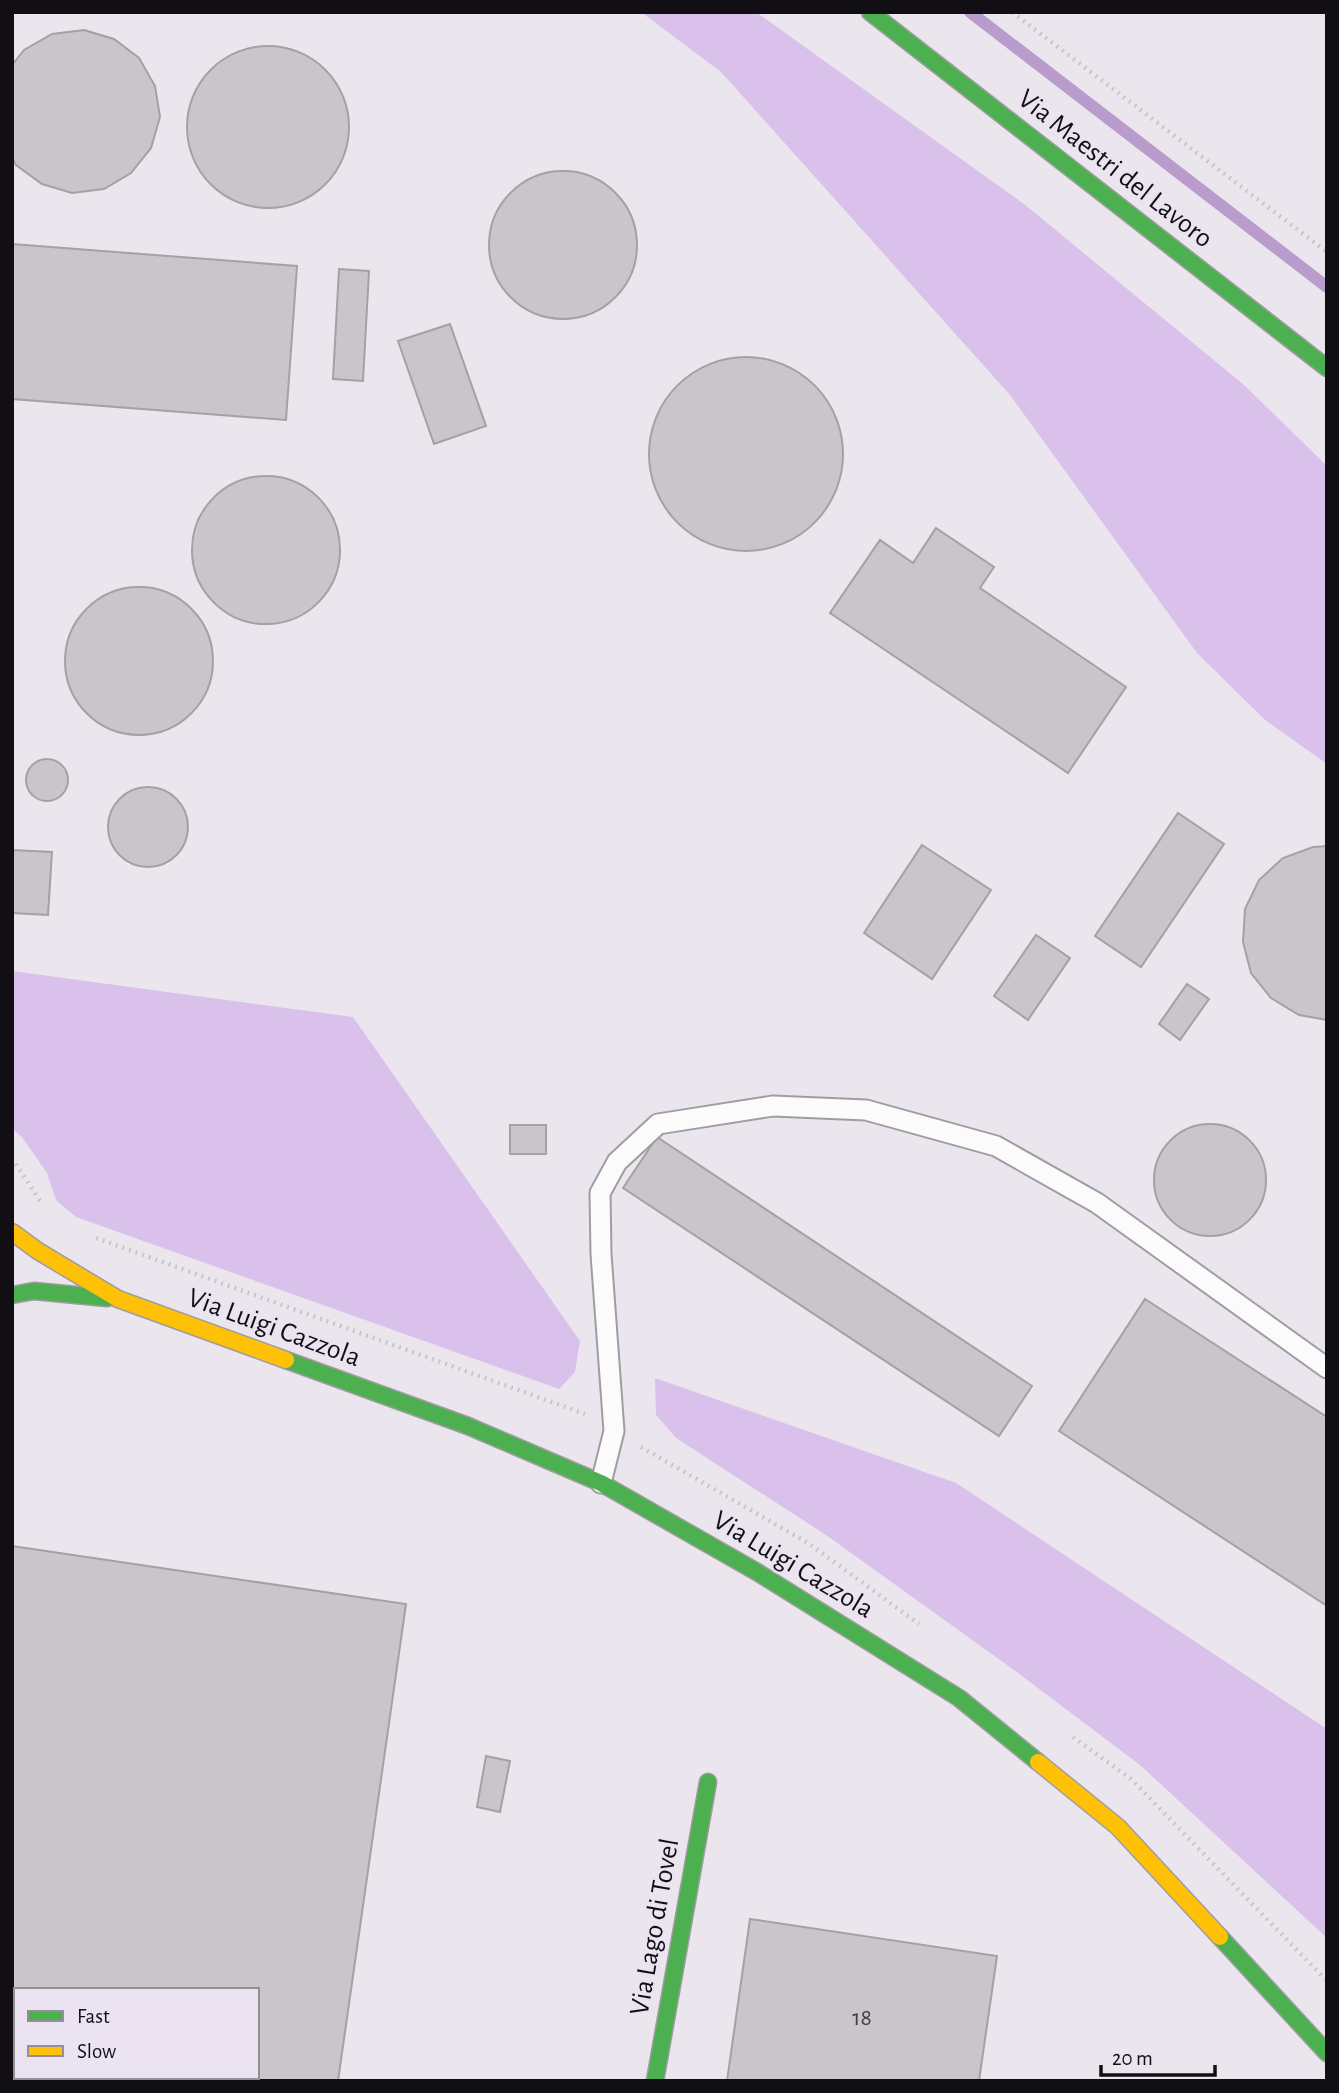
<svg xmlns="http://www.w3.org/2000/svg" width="1339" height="2093" font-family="'Alegreya Sans',sans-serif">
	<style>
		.forest { fill: #dac1eb }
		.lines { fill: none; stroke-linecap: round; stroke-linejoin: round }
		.stream { stroke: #b99ccc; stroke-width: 12 }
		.building { fill: #c9c5cb; stroke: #a4a0a6; stroke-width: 2; fill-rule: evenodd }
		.lane-casing { stroke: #a09ca2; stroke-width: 23 }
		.fast-casing { stroke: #a09ca2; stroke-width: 19 }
		.slow-casing { stroke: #a09ca2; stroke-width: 19 }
		.path { stroke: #c8c6c9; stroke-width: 4.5; stroke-dasharray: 2 5; stroke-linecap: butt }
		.lane { stroke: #fcfbfc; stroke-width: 19 }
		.fast { stroke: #4caf50; stroke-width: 16 }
		.slow { stroke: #ffc107; stroke-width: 16 }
		.labels { text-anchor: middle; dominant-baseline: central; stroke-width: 5; stroke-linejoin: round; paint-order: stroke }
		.number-label { font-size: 24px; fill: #403c42 }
		.street-label { font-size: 28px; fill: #120f14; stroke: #ebe3f2 }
	</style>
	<rect width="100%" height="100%" fill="#ebe6ee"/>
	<!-- forest -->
	<path class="forest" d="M641,12H756L1024,204L1243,384L1327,466V764L1265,720L1197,653L1010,395L721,72Z
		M12,971L353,1017L580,1341L575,1372L559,1389L76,1217L56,1200L47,1173L22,1137L12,1129Z
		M655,1378L956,1483L1327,1729V1938L1140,1765L1014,1670L826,1535L676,1438L656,1415Z"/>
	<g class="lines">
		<!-- stream -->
		<path class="stream" d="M970,12L1327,287"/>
	</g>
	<!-- building -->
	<path class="building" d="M84,30L114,39L139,58L155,86L160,117L151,148L131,173L104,189L72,193L42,184L16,165L12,158V65L24,50L52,34Z
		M187 127a81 81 0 1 1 162 0a81 81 0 1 1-162 0Z
		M489 245a74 74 0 1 1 148 0a74 74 0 1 1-148 0Z
		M12,244L297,266L286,420L12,399Z
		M339,269L369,271L363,381L333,379Z
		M450,324L486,426L434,444L398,341Z
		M649 454a97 97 0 1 1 194 0a97 97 0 1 1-194 0Z
		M192 550a74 74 0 1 1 148 0a74 74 0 1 1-148 0Z
		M936,528L994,567L980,588L1126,687L1068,773L830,613L880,540L913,563Z
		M65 661a74 74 0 1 1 148 0a74 74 0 1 1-148 0Z
		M26 780a21 21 0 1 1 42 0a21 21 0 1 1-42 0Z
		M108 827a40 40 0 1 1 80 0a40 40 0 1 1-80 0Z
		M1178,813L1224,844L1141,967L1095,936Z
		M922,845L991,890L932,979L864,933Z
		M1327,846V1020L1299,1015L1271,998L1251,973L1243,942L1245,909L1259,880L1283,858L1313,847Z
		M12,850L52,852L48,915L12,913Z
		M1036,935L1070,958L1028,1020L994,996Z
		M1187,984L1209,999L1180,1040L1159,1024Z
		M1154 1180a56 56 0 1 1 112 0a56 56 0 1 1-112 0Z
		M510,1125H546V1154H510Z
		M657,1137L1032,1386L999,1436L623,1188Z
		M1145,1299L1327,1417V1606L1059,1431Z
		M12,1546L406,1604L338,2081H12ZM16,1990H257V2077H16Z
		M486,1756L510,1761L500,1812L477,1807Z
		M750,1919L997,1956L979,2081H727Z"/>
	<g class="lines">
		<!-- lane casing -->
		<g class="lane-casing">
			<path id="lane" d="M601,1483L614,1431L601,1254L600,1193L617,1162L658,1124L773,1106L866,1110L996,1146L1097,1203L1327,1368"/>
		</g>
		<!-- fast casing -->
		<g class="fast-casing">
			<path id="fast" d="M870,12L1327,368
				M12,1295L34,1291L107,1298
				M286,1360L468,1426L601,1483L757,1572L959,1698L1038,1762
				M1220,1937L1327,2053
				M655,2081L708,1782"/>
		</g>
		<!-- slow casing -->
		<g class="slow-casing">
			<path id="slow" d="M12,1232L38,1251L118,1299L286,1360
				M1038,1762L1118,1827L1220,1937"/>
		</g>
		<!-- path -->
		<path class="path" d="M1012,12L1327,252
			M12,1158L42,1204
			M96,1238L585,1414
			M641,1447L808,1543L919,1624
			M1073,1737L1131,1779L1327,1981"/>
		<!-- lane -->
		<use href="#lane" class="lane"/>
		<!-- fast -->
		<use href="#fast" class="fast"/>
		<!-- slow -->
		<use href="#slow" class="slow"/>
	</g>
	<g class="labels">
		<!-- number labels -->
		<g class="number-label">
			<text x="862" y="2018">18</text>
		</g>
		<!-- street labels -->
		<g class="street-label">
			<text transform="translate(1115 169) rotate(38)">Via Maestri del Lavoro</text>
			<text transform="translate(274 1328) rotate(20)">Via Luigi Cazzola</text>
			<text transform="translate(793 1565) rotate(31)">Via Luigi Cazzola</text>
			<text transform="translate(655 1927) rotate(-80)">Via Lago di Tovel</text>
		</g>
	</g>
	<!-- border -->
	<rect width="1339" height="2093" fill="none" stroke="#120f14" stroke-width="28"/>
	<!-- legend -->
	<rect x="14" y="1988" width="245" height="91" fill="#ebe3f2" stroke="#948e99" stroke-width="2"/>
	<rect x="28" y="2011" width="35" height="10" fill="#4caf50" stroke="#948e99" stroke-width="2"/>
	<text x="77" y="2023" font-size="21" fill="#120f14">Fast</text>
	<rect x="28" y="2046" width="35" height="10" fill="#ffc107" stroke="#948e99" stroke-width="2"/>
	<text x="77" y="2058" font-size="21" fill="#120f14">Slow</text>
	<!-- scale -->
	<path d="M1101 2065v10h114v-10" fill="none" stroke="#120f14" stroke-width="3.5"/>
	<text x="1112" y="2065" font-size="21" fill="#120f14" stroke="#ebe3f2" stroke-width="5" paint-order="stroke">20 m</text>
</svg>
